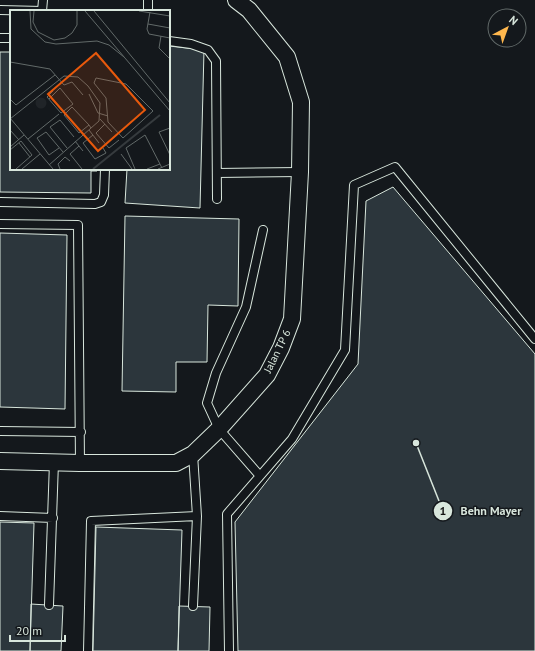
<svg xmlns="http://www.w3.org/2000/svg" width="535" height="651" font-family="'PT Sans',sans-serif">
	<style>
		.building { fill: #2c363c; stroke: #d8e6dc }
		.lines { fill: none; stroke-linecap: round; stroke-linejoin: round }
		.lane-casing { stroke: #d8e6dc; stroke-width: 10 }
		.street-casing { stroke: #d8e6dc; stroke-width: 18 }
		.lane { stroke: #14181c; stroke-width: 8 }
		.street { stroke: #14181c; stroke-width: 16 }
		.labels { text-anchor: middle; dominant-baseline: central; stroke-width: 3; stroke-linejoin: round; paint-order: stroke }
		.street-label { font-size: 11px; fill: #d8e6dc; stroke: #14181c }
		.inset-river { fill: none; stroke: #363b3e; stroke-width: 2 }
		.inset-road { fill: none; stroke: #626a69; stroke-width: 1 }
		.view { fill: #e8590c; fill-opacity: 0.15; stroke: #e8590c; stroke-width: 2 }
		.inset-edge { fill: none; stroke: #d8e6dc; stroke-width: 2 }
		.leader { fill: none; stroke: #d8e6dc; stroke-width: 1.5 }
		.callout-dot { fill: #d8e6dc; stroke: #14181c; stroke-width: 1.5 }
		.mark-label { font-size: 12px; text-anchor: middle; font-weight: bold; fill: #111 }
		.callout-label { font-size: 12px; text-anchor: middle; font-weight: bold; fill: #d8e6dc; stroke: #14181c; stroke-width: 3; stroke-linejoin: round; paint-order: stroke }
	</style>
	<rect width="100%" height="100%" fill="#14181c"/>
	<!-- building -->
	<path class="building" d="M169,46L204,50L200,208L125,203L127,169H169Z
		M0,52H11V169H97V171H91V193L0,192Z
		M393,187L535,354V651H238L235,522L358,364L366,201Z
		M125,216L239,219L238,306L208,305L207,362H176V392L122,391Z
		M0,233L67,235L65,409L0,407Z
		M0,522L34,523L30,651H0Z
		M96,527L182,530L178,651H93Z
		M31,604L63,606L61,651H30Z
		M179,606L210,607L209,651H178Z"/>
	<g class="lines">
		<!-- lane casing -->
		<g class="lane-casing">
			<path id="lane" d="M148,0V11
				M0,10L42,11
				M42,11L43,0
				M0,38H11
				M169,41L191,44L208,50L216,61L217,199
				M217,173L300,172
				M0,202L95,204L101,202L104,195L105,169
				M0,224L78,225L80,463
				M0,431L81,432
				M193,454L197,516L193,606
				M260,476L219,429L207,403L216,373L246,307L263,230
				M0,516L53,518
				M49,605L54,462
				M88,651L91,521L197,516
				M229,651L227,514L292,439L345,350L354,185L395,167L535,339"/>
		</g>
		<!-- street casing -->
		<g class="street-casing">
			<path id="street" d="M0,461L80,463H176L193,454L219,429L267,375L281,348L292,319L300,172L301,102L287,57L249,10L236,0"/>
		</g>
		<!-- lane -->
		<use href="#lane" class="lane"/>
		<!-- street -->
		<use href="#street" class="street"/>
	</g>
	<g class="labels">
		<!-- street labels -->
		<g class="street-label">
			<text transform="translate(277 351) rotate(-64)">Jalan TP 6</text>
		</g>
	</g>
	<!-- overview -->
	<g transform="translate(10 10)">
		<rect width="160" height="160" fill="#14181c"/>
		<path d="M25.5 93a5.5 5.5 0 1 1 11 0a5.5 5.5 0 1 1-11 0Z" fill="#202428"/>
		<path class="inset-river" d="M83,159L150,105"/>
		<path class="inset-road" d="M20,1L21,19L35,32L46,34L87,31L99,35L114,47M24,1L23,12L28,22L44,30L55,28L62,23L67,15V1M75,1L160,101M84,1L160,93M129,1L160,6M140,2L137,19L139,24L160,28M138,14L160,18M151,26L149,38L160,49M0,52L40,59L54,75L62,72L73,85M86,68L116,74L143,101L113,128L98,112L96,88L84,73ZM79,84L88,103L98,106M0,89L6,95L45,65M39,89L50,78L63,94L51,103L37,87L43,81M0,108L43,159M0,109L54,66L68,67L78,76L90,93L89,111L39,155M90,109L102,122M95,114L86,123L99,138L109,130M79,115L69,123L54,105L62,97L79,115L81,118M160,118L149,122L160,145M0,120L9,130M79,120L89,133M83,125L73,133L85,149L96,143L93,138M18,129L49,104M65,131L73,141M9,133L20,147M69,136L60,144L72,159M0,137L14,125M49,138L39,145L27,128L36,122L53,142M57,138L40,117L50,110L64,127M0,140L11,131L22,145L6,159M111,144L122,159M12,159L30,144M50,159L48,154L55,147L60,151M125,159L116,138L135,125L152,158M137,159L150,154M148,159L160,154"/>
		<path class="view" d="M86,43L135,100L88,141L38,84Z"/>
		<rect width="160" height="160" class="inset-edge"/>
	</g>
	<!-- callouts -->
	<path class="leader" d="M416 443L443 511"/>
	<g class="callout-dot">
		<circle cx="416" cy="443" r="4"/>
		<circle cx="443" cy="511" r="10"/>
	</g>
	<g class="mark-label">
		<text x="443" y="515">1</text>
	</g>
	<g class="callout-label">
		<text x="491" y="515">Behn Mayer</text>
	</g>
	<!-- north arrow -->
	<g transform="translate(507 28) rotate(41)"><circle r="19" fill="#14181c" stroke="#626a69"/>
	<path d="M0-3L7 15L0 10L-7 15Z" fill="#ffb74d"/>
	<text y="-6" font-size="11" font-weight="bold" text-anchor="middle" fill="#d8e6dc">N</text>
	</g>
	<!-- scale -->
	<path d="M10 635v6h55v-6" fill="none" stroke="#d8e6dc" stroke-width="2"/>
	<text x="16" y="635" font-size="12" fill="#d8e6dc" stroke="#14181c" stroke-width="3" paint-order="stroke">20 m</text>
</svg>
